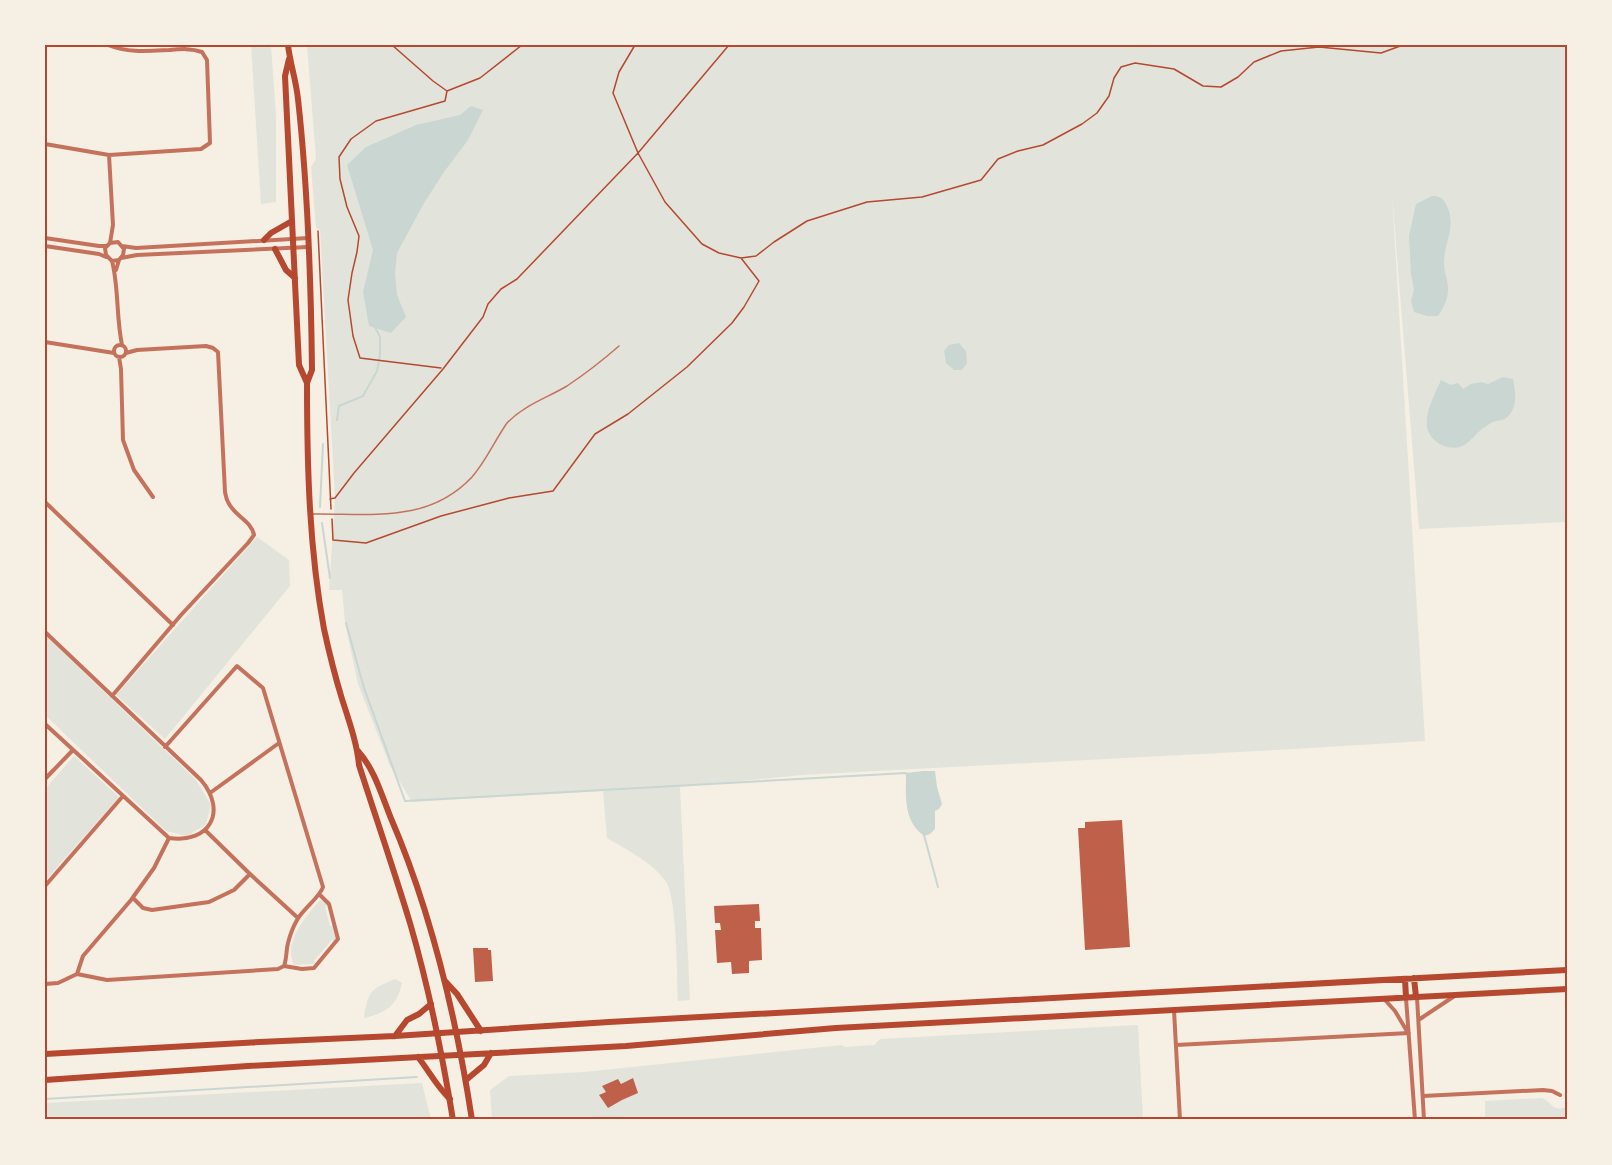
<svg xmlns="http://www.w3.org/2000/svg" width="1612" height="1165" font-family="'Golos Text',sans-serif">
	<style>
		.green { fill: #e2e4dc }
		.water { fill: #c9d6d2 }
		.lines { fill: none; stroke-linecap: round; stroke-linejoin: round }
		.stream { stroke: #c9d6d2; stroke-width: 2 }
		.building { fill: #bf614a }
		.path { stroke: #b5482f; stroke-width: 1.5 }
		.service { stroke: #c5725c; stroke-width: 1.5 }
		.minor { stroke: #c5725c; stroke-width: 4 }
		.primary { stroke: #b5482f; stroke-width: 6 }
		.trunk { stroke: #b5482f; stroke-width: 6 }
		.neatline { fill: none; stroke: #b5482f; stroke-width: 2 }
	</style>
	<rect width="100%" height="100%" fill="#f6efe4"/>
	<!-- green -->
	<path class="green" d="M251,45H271L276,116V202L261,204Z
		M307,45H1567V522L1419,529L1392,195L1425,741L1294,749L802,775L680,787L690,1000L678,1001C677,977 677,897 666,882C652,862 627,850 607,838L603,791L412,802L390,766L358,684L345,623L342,590H329L335,498L320,230L316,228L311,167L316,159Z
		M257,537L289,560L290,586L165,739L116,695Z
		M45,635L196,780L211,805L206,824L187,836L166,831L45,715Z
		M74,756L119,797L45,881V789Z
		M320,900L325,902L327,906L325,907L330,926H333L336,938L334,942L332,940L314,961L315,963L313,964L294,965C283,943 306,916 320,900Z
		M395,979L402,983C397,1006 387,1012 365,1018L364,1017C368,991 371,989 395,979Z
		M1138,1025L1143,1120H492L490,1090L509,1076L584,1072L842,1045L845,1047L874,1045L880,1039Z
		M422,1083L431,1120H45V1103Z
		M1542,1098C1553,1103 1552,1112 1567,1107V1120H1485V1101Z"/>
	<!-- water -->
	<path class="water" d="M471,106L483,110L468,140L444,172L424,203L397,253L395,273L397,295L406,317L391,333L369,326L363,292L373,250L347,165L366,147L416,125L460,115Z
		M1432,196C1440,196 1443,198 1447,206C1457,229 1443,243 1444,266C1444,271 1446,275 1447,280C1450,294 1446,304 1438,316H1427L1414,312L1411,301L1414,290L1411,274L1409,236L1416,204Z
		M959,343L966,351L967,363L962,370H954L946,363L944,351L949,345Z
		M1503,377L1513,379C1515,390 1517,401 1512,411C1507,421 1502,419 1493,422C1490,423 1488,425 1485,427C1476,432 1471,443 1460,447C1453,449 1444,447 1438,443C1415,428 1433,399 1441,380L1451,385L1458,383L1463,389L1471,384L1481,382L1488,384Z
		M923,771H935L937,787L942,804L939,809L935,811V829L930,834L924,836C903,820 906,797 906,773Z"/>
	<g class="lines">
		<!-- stream -->
		<path class="stream" d="M337,420L339,406L363,396L377,371L380,355V337L375,327
			M320,507L323,444
			M322,523L330,578
			M346,623L364,688L405,801L906,773L907,775
			M924,835L938,887
			M45,1099L417,1077"/>
	</g>
	<!-- building -->
	<path class="building" d="M1122,820L1130,947L1085,950L1078,828H1085V822Z
		M759,904L760,921H755V928H761L762,960L749,961V973L732,974L731,962L717,963L715,930H721L720,923H715L714,906Z
		M473,948H488V950H491L493,981L475,982Z
		M633,1078L638,1093L622,1100L608,1108L599,1095L606,1092L602,1086L618,1079L621,1084Z"/>
	<g class="lines">
		<!-- path -->
		<path class="path" d="M392,45L433,81L447,91L445,101L376,121L351,139L339,157L340,179L347,207L359,236L357,252L352,273L348,300L353,336L360,358L441,368
			M635,45L619,72L613,93L638,153L665,202L702,244L719,253L741,258
			M447,91L480,78L522,45
			M318,231L331,509
			M330,499L335,498L354,473L443,369L483,317L488,304L501,289L517,279L638,153L729,45
			M332,519L333,540L366,543L441,516L509,498L553,491L595,434L628,414L687,367L732,323L744,307L759,281L741,258L756,256L774,242L807,221L867,202L922,197L981,180L998,159L1018,151L1043,145L1082,124L1097,113L1109,96L1114,78L1121,67L1135,63L1174,69L1203,86L1221,87L1238,77L1254,62L1281,51L1319,47L1381,53L1403,45"/>
		<!-- service -->
		<path class="service" d="M312,514C370,513 428,524 472,477C486,461 495,440 507,423C524,405 547,398 567,386C585,374 603,360 619,346"/>
		<!-- minor -->
		<path class="minor" d="M45,144L109,155L201,149L210,143L207,60L202,52C191,48 181,49 169,50C148,51 128,53 108,45
			M109,155L113,225L110,243
			M45,238L99,246H107
			M45,246L99,254L106,257
			M122,246L136,248L308,238
			M121,258L137,255L308,247
			M112,261C119,288 116,317 122,345
			M116,270L119,260L123,255L124,249L118,242L110,243L105,248L106,255L112,261L119,260
			M45,342L114,353
			M114 351a6 6 0 1 1 12 0a6 6 0 1 1-12 0Z
			M119,357L121,369L123,440L134,470L153,497
			M45,502L173,625
			M45,632L201,780C228,812 209,844 169,838L45,724
			M112,696L181,615L248,543L254,535C251,520 234,516 228,502C226,499 226,496 225,492L218,352L213,348L206,346L137,350L126,353
			M45,779L72,751
			M210,793L279,743
			M205,830L250,874L298,918
			M45,886L123,796
			M133,898L143,908L152,910L209,902L234,890L250,874
			M284,966L302,969L314,968L338,939L329,904L319,894
			M77,974L83,956L131,900L154,868L169,838
			M45,984L58,983L77,974L107,980L278,969L284,966C287,958 286,950 288,943C290,935 293,927 297,920C303,909 320,897 323,887L263,688L237,666L165,747
			M1417,997L1424,1120
			M1406,998L1415,1120
			M1385,1000L1395,1011L1408,1033
			M1174,1010L1180,1120
			M1420,1019L1456,995
			M1176,1045L1409,1033
			M1423,1096L1543,1090L1552,1091L1560,1095"/>
		<!-- primary -->
		<path class="primary" d="M288,45C290,63 296,80 298,99C308,189 311,280 312,370L307,383C307,465 309,548 324,629C329,652 335,676 342,699C349,721 357,743 359,765C376,818 394,870 410,923C429,988 442,1053 453,1120
			M289,59L285,76L299,365L307,383
			M264,240L271,233L292,221
			M275,249L286,270L295,278
			M358,751C374,769 381,793 390,816C432,913 456,1016 472,1120"/>
		<!-- trunk -->
		<path class="trunk" d="M1414,978L1416,997
			M1405,979L1406,997
			M445,981L457,994L481,1031
			M395,1036L407,1020L419,1014L431,1004
			M45,1054L260,1042L395,1036L609,1022L1567,970
			M418,1057C429,1071 437,1087 450,1099
			M45,1080L248,1066L626,1046L836,1028L1567,989
			M466,1080L484,1065L491,1053"/>
	</g>
	<!-- border -->
	<rect width="1612" height="1165" fill="none" stroke="#f6efe4" stroke-width="93"/>
	<rect x="46" y="46" width="1520" height="1072" class="neatline"/>
</svg>
